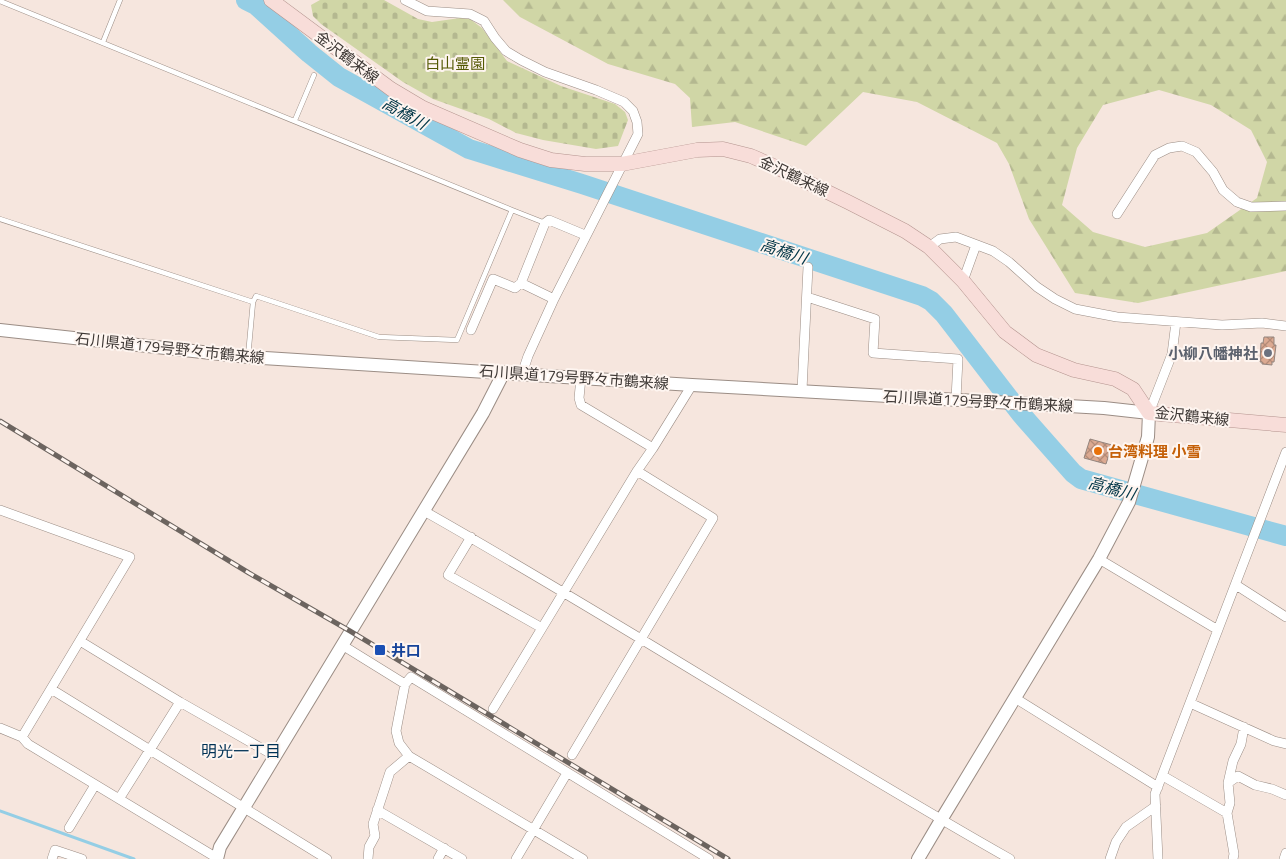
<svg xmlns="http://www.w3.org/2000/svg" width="1286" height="859" font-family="'Titillium Web','Noto Sans JP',sans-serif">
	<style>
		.forest { fill: url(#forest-firs); fill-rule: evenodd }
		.cemetery { fill: url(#cemetery-stones) }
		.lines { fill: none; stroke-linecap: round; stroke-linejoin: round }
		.stream { stroke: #94cee5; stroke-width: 3 }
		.river { stroke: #94cee5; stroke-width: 20 }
		.building { fill: url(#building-cross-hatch); stroke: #93857e }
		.lane-casing { stroke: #9b8d85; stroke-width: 5.5 }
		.street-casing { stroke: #9b8d85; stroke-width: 10 }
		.secondary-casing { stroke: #9b8d85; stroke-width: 14 }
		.primary-casing { stroke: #b4948f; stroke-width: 15 }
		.lane { stroke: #fff; stroke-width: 4.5 }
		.street { stroke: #fff; stroke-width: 9 }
		.secondary { stroke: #fff; stroke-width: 12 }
		.primary { stroke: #f8ddd9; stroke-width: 14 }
		.rail-casing { stroke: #6c645f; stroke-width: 5 }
		.rail { stroke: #fef5f0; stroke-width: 3; stroke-dasharray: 9; stroke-linecap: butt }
		.worship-dot { fill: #6b7280; stroke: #fef5f0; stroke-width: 2 }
		.food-dot { fill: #e8710a; stroke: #fef5f0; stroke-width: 2 }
		.transit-dot { fill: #1a4fb4; stroke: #fef5f0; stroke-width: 2 }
		.labels { text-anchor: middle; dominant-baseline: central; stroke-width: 4; stroke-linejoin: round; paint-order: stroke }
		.street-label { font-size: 15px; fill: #3e3835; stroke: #fef5f0 }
		.park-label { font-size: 15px; fill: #545903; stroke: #fef5f0 }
		.worship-label { font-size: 15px; font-weight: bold; fill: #5b616d; stroke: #fef5f0; text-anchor: end }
		.food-label { font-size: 15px; font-weight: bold; fill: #c56008; stroke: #fef5f0; text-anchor: start }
		.transit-label { font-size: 15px; font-weight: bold; fill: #164399; stroke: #fef5f0; text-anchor: start }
		.water-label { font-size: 16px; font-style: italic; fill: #003546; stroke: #fef5f0 }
		.neighbourhood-label { font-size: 16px; fill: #003255; stroke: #fef5f0 }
	</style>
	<defs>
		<pattern id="forest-firs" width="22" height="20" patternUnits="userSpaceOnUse" patternTransform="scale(1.25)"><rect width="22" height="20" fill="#d0d6a6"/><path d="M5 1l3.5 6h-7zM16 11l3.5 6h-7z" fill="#b4b890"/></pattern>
		<pattern id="cemetery-stones" width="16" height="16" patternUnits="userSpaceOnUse" patternTransform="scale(1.25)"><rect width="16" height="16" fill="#d0d6a6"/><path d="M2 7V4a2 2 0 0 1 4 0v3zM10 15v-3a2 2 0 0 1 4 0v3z" fill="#b4b890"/></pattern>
		<pattern id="building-cross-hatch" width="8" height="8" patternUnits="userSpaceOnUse" patternTransform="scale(1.25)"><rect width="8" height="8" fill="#dba991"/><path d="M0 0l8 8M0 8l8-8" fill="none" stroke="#b38b77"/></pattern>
	</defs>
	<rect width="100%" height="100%" fill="#f6e6de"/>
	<!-- forest -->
	<path class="forest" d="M503,0H1286V271L1138,303L1075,293L1029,219L1009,164L997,143L917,102L863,92L806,146L735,122L692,127L690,98L675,84L608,64L520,17ZM1159,90L1211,105L1251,130L1267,162L1257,198L1207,233L1145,247L1093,232L1062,205L1077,148L1103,105Z"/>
	<!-- cemetery -->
	<path class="cemetery" d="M320,0H384L418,19L432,22L460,18L470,19L482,28L507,61L561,86L615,104L625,112L628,120L618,146L596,149L543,140L516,133L489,119L433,99L403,82L321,24L313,16L311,5Z"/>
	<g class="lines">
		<!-- stream -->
		<path class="stream" d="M0,811L134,859"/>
		<!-- river -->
		<path class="river" d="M246,0L256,5L309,53L339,77L469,149L582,184L922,296L931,301L944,314L1021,414L1073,473L1081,479L1286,536"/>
	</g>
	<!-- building -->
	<path class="building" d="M1264,337H1274V345H1276L1274,362H1272V365L1262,364V362H1260L1261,343H1263Z
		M1090,439L1112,445L1106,464L1084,458Z"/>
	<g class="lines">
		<!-- lane casing -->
		<g class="lane-casing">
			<path id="lane" d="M0,1L512,210
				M103,42L120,0
				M295,120L314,75
				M0,219L253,302L248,357
				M253,302L256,296L379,337L457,340L512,210L545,223"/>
		</g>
		<!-- street casing -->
		<g class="street-casing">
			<path id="street" d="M405,0L427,11L470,14L484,21L495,38L506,51L521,60L545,72L596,90L624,102L633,111L637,122L638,134L554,299L528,356L522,374
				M1117,214L1155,155L1169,148L1182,146L1196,152L1213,172L1223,190L1237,202L1251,207L1286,206
				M929,247L940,239L956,237L993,251L1009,262L1037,287L1055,299L1075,309L1117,317L1222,325L1262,323L1286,326
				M963,281L976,245
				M807,297L875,319L873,353L958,359L956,399
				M554,299L521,283L545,223L549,220L585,235
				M471,330L493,279L515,288L521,283
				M581,378L579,398L581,405L653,448L692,385
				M802,390L808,267
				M1149,413L1172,354L1176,322
				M0,510L130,557L22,737
				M424,511C622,623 812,747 1010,859
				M471,537L448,575L542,628
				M1099,559L1218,630
				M1236,585L1286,617
				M80,641L180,702L275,756
				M342,645L405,684L411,677L709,859
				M405,684L396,731L399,743L409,756L583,859
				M51,689L327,859
				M1015,698L1158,787
				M1190,703L1274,741L1286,744
				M493,709L637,471L653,448
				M0,728L22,737L28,744L217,858
				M572,755L713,518L637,471
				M1163,776L1227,813
				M1228,783L1238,776L1255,785L1272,789L1286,795
				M119,799L180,702
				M377,810L462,859
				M69,828L95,785
				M52,859L55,850L82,859
				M368,859L369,847L375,836L373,824L390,772L409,756
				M438,859L444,848
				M516,859L567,773
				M1110,859L1116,842L1126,827L1156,806
				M1158,859L1155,794L1286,452
				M1233,859L1234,854L1227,813L1230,803L1228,783L1233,761L1241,744L1244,727
				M1284,859L1286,853"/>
		</g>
		<!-- secondary casing -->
		<g class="secondary-casing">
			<path id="secondary" d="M0,330L248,357L692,385L1104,408L1149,413L1148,437L1129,502L1099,559L941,820L918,859
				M217,859L220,847L483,413L504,372"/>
		</g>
		<!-- primary casing -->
		<g class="primary-casing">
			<path id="primary" d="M271,0L391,89L423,108L520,150L551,160L585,164H622L697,150L723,149L751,156L776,167L848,202L905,231L929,247L963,281L1005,332L1036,355L1074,370L1115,379L1133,389L1149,413L1286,425"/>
		</g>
		<!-- lane -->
		<use href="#lane" class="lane"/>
		<!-- street -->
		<use href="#street" class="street"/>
		<!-- secondary -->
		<use href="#secondary" class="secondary"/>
		<!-- primary -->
		<use href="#primary" class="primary"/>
		<!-- rail casing -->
		<g class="rail-casing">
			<path id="rail" d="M0,421L249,573L350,631L728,859"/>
		</g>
		<!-- rail -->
		<use href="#rail" class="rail"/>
	</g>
	<!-- markers -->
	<circle class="worship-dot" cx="1268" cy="353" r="5"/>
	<circle class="food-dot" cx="1098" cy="451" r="5"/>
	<rect class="transit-dot" x="374" y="644" width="12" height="12" rx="2.5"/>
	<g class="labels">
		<!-- street labels -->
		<g class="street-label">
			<text transform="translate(347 57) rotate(37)">金沢鶴来線</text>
			<text transform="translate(794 176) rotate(25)">金沢鶴来線</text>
			<text transform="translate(170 348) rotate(6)">石川県道179号野々市鶴来線</text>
			<text transform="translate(574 377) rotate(4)">石川県道179号野々市鶴来線</text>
			<text transform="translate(978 401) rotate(3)">石川県道179号野々市鶴来線</text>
			<text transform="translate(1192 416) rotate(6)">金沢鶴来線</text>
		</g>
		<!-- park labels -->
		<g class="park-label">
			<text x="455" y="63">白山霊園</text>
		</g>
		<!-- worship labels -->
		<g class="worship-label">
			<text x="1258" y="353">小柳八幡神社</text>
		</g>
		<!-- food labels -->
		<g class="food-label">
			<text x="1108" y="451">台湾料理 小雪</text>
		</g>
		<!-- transit labels -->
		<g class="transit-label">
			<text x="391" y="650">井口</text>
		</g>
		<!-- water labels -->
		<g class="water-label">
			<text transform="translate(405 113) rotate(29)">高橋川</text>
			<text transform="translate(784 251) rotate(18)">高橋川</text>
			<text transform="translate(1112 488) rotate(15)">高橋川</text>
		</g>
		<!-- neighbourhood labels -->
		<g class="neighbourhood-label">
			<text x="241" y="751">明光一丁目</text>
		</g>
	</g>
</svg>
